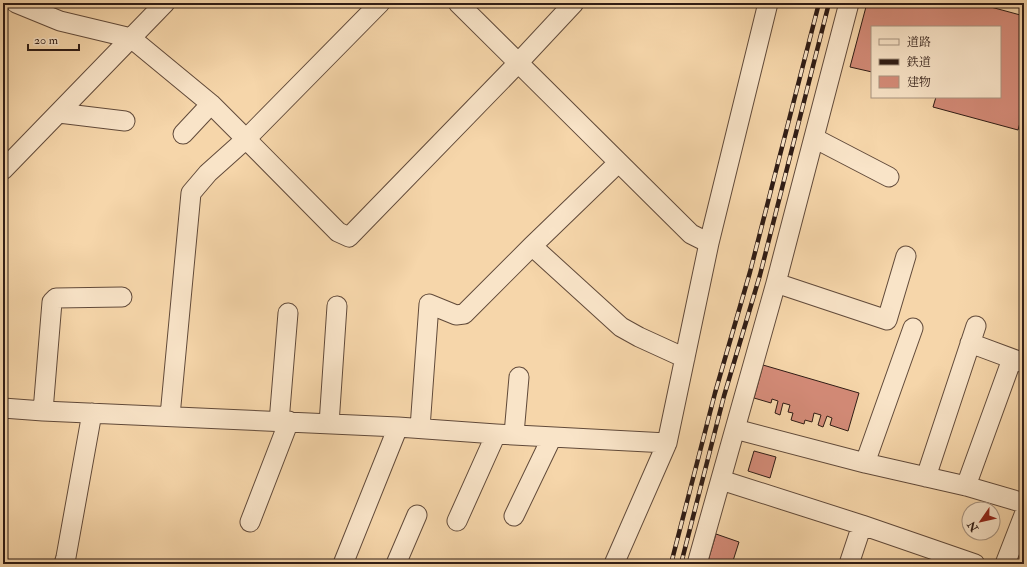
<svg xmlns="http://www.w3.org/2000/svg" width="1027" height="567" font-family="'IM FELL Double Pica','Noto Serif JP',serif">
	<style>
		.building { fill: #d48b78; stroke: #2f1c15 }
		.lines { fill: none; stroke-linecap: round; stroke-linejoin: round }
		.minor-casing { stroke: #614a3a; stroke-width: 21 }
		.minor { stroke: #f9e4c8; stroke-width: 19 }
		.rail-casing { stroke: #2f1c15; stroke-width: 4.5 }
		.rail { stroke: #f9e4c8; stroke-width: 3; stroke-dasharray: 9; stroke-linecap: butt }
	</style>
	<rect width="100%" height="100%" fill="#f6d6aa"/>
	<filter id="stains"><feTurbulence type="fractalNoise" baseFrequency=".005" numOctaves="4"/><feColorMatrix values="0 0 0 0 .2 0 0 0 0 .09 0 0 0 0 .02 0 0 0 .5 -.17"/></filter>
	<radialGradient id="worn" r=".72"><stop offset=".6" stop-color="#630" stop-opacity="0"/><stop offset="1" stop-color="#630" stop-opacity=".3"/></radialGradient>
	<!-- building -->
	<path class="building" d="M867,3H976L1024,16V112H1023L1018,130L933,107L936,97H1000V27H872V72L850,67Z
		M763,365L859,393L848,431L830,425L832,418L827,416L823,427L818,425L821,415L814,413L812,422L805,420L804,424L791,420L793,413L788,412L790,405L783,403L780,415L775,413L778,401L772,399L771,403L754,398Z
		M754,451L776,457L770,478L748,471Z
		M716,534L739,542L732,564H717L708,561Z"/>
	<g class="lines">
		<!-- minor casing -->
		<g class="minor-casing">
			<path id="minor" d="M16,3L60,21L131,38L211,104L246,139L338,232L349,237L519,62L574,3
				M458,3L691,234L709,243
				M59,113L125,121
				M183,134L211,104
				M814,138L889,177
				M3,170L165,3
				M532,246L621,327L639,337L685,358
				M776,283L887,320L906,256
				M970,343L1024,363
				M3,408L43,411L398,427L496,434L667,443
				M43,411L52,302L56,298L122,297
				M170,416L191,193L208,173L246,139L380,3
				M279,422L288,313
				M329,424L337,306
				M420,428L429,304L456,315L464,314L532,246L618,163
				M735,429L865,463L966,486L1024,503
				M514,434L519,377
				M865,463L913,328
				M926,477L976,326
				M721,480L862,525L975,564
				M966,486L1012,359
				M514,516L552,437
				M457,521L496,434
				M250,522L289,421
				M64,564L66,557L92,413
				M343,564L398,427
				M396,564L417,515
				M614,564L667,443L709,243L768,3
				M697,564L776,283L849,3
				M849,564L862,525
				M1005,564L1024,515"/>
		</g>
		<!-- minor -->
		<use href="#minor" class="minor"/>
		<!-- rail casing -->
		<g class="rail-casing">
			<path id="rail" d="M671,564L715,393L750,272L819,3
				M681,564L724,396L760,275L829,3"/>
		</g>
		<!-- rail -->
		<use href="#rail" class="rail"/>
	</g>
	<!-- margin -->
	<rect width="1027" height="567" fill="none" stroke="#f6d6aa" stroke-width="16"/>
	<rect x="4" y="4" width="1019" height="559" fill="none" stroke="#2f1c15" stroke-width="2"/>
	<rect x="8" y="8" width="1011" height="551" fill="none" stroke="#2f1c15"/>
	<!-- legend -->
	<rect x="871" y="26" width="130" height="72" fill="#f9e4c8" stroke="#a89480"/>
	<rect x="879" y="39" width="20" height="6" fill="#f9e4c8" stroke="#a89480"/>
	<text x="907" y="46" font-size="12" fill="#2f1c15">道路</text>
	<rect x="879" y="59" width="20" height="6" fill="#2f1c15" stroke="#a89480"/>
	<text x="907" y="66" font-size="12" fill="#2f1c15">鉄道</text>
	<rect x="879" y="76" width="20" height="12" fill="#d48b78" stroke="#a89480"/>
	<text x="907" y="86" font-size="12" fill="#2f1c15">建物</text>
	<!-- north arrow -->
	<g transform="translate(981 521) rotate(236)"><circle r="19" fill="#f9e4c8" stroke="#a89480"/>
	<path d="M0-3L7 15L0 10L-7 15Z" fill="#8f2418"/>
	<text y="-6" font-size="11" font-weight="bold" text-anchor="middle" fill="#2f1c15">N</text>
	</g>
	<!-- scale -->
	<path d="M28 44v6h51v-6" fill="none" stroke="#2f1c15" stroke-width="2"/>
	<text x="34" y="44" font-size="12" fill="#2f1c15" stroke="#f9e4c8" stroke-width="3" paint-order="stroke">20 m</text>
	<rect width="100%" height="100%" filter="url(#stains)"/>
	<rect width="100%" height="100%" fill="url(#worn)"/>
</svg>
